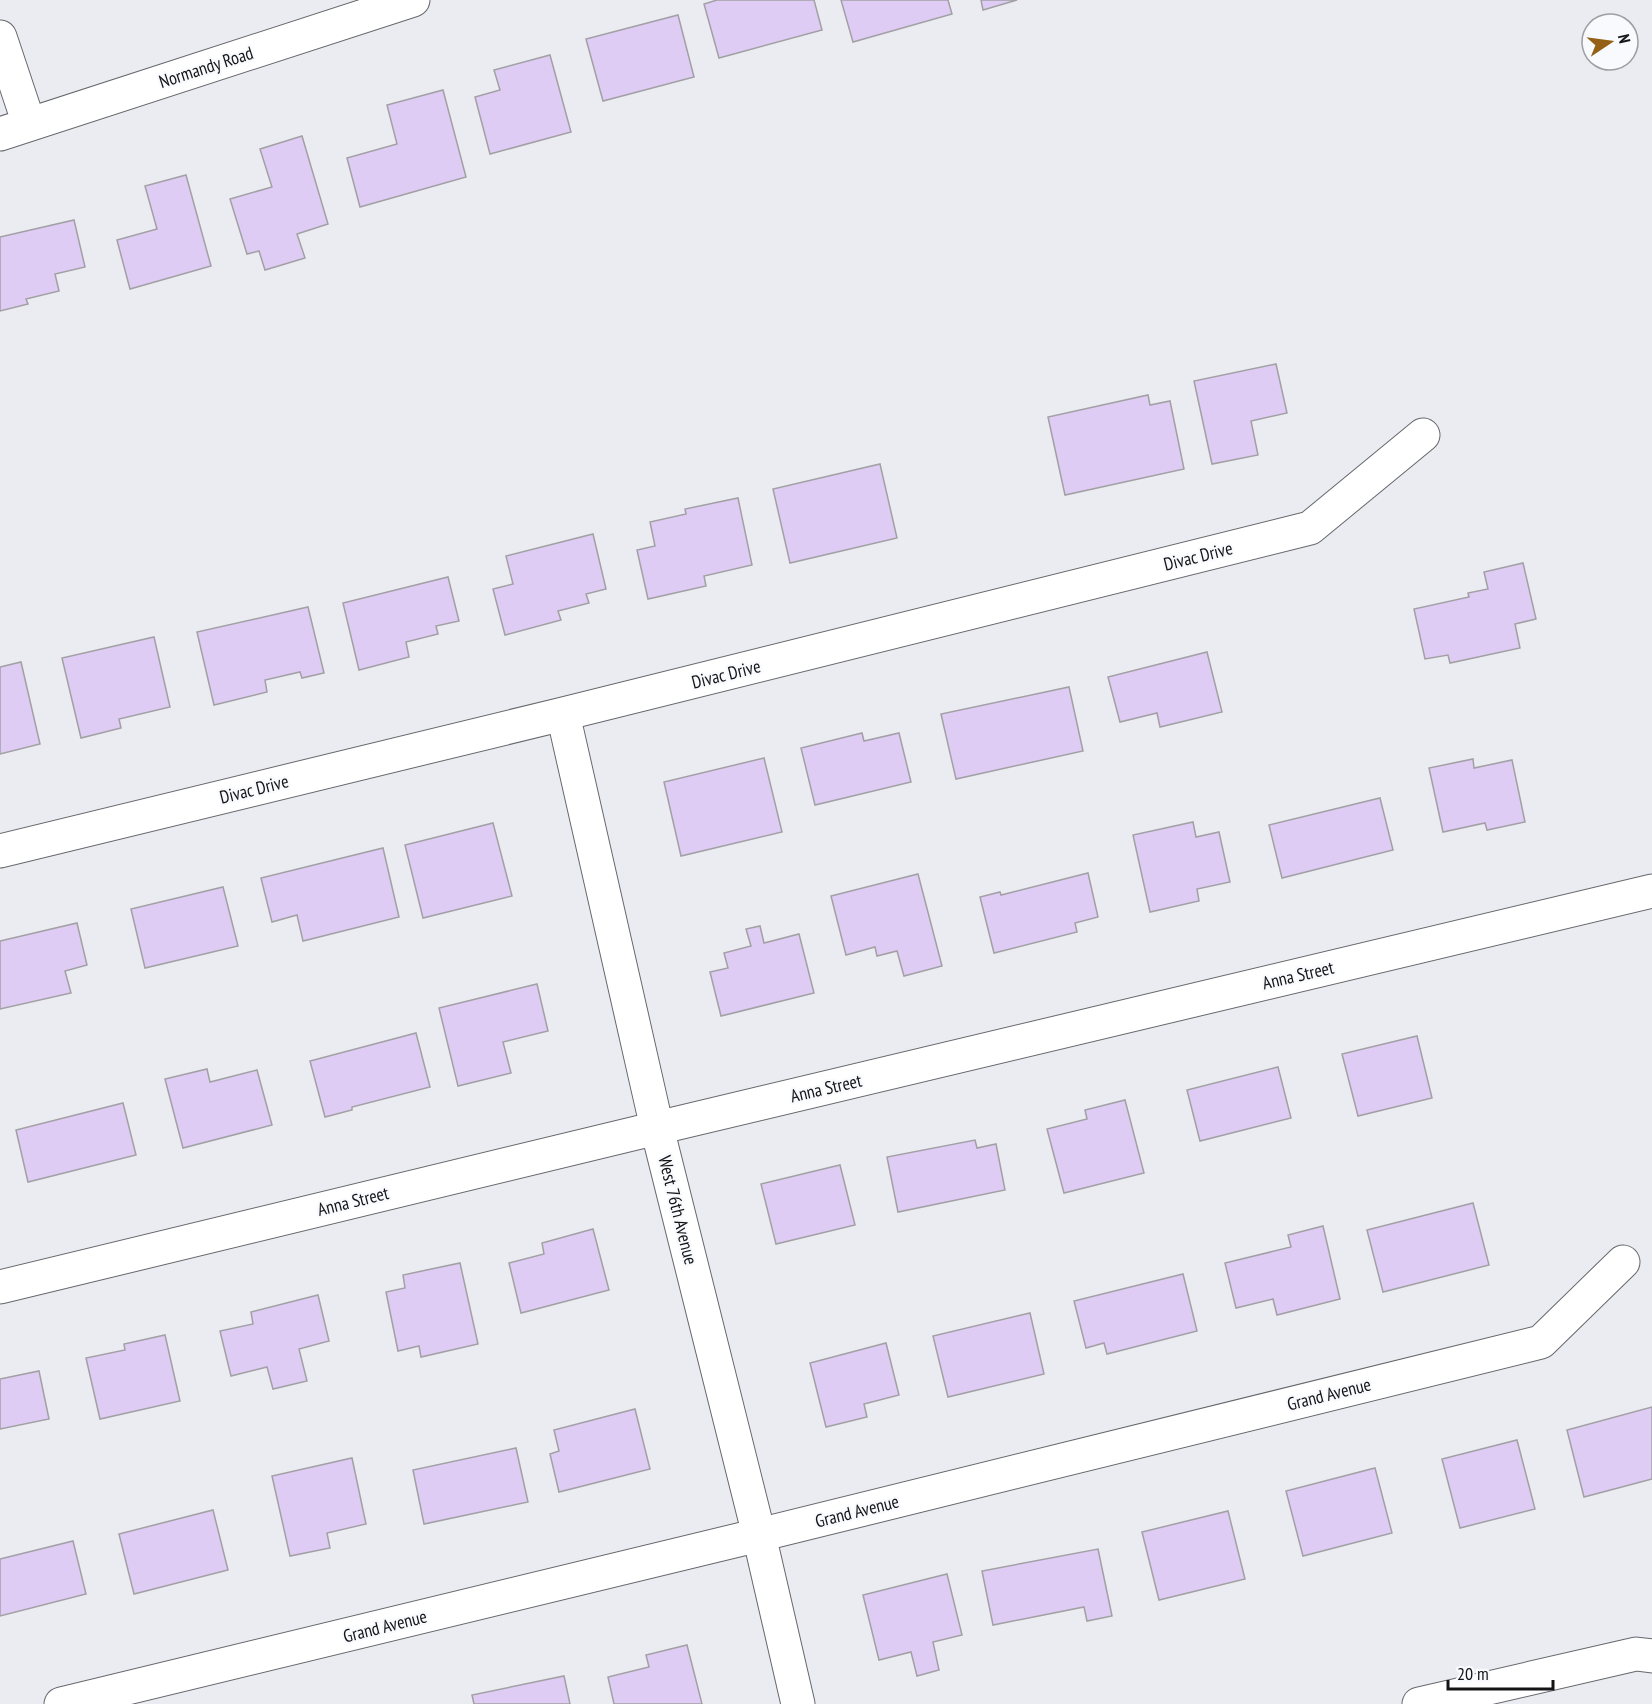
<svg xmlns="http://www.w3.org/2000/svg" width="1652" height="1704" font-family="'PT Sans Narrow',sans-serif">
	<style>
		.building { fill: #deccf4; stroke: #a2a0a4; stroke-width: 1.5 }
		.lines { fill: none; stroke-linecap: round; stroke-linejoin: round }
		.minor-casing { stroke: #66686c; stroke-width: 35 }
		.minor { stroke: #fff; stroke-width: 33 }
		.labels { text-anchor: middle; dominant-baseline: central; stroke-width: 4.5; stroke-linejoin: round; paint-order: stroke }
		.street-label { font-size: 18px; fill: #141416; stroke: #f8fafe }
	</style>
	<rect width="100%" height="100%" fill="#eaecf1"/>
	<!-- building -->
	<path class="building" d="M717,0H814L822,30L719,58L704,4Z
		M841,0H948L952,14L853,42Z
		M981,0H1017L983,10Z
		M678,15L694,77L603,101L586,39Z
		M550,55L571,132L490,154L475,97L500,90L494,70Z
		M443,90L466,177L360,207L347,158L397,144L387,105Z
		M302,136L328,224L297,234L305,258L265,270L259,251L247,254L230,199L272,187L260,149Z
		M186,175L211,266L130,289L117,240L157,229L145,186Z
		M74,220L85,267L55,274L59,291L26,299L28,304L0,311V237Z
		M1276,364L1287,413L1251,421L1258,455L1212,464L1194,381Z
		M1148,395L1150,405L1170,401L1184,469L1065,495L1048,417Z
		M880,464L897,538L790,563L773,489Z
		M738,498L752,565L704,576L706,586L648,599L637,550L655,546L650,522L686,514L685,509Z
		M593,534L606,589L586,594L589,603L558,611L561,620L505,635L493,589L513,584L506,556Z
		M1523,563L1536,619L1515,624L1520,648L1450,663L1448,655L1425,659L1414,609L1469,597L1468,593L1488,589L1484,572Z
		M448,577L459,621L436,626L438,634L406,642L409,657L359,670L343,603Z
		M308,607L324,673L302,678L300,672L265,680L267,692L214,705L197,632Z
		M154,637L170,707L119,719L121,728L81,738L62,658Z
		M1207,652L1222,712L1160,727L1157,713L1120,722L1108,677Z
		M21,662L40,744L0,754V667Z
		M1069,687L1083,751L956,779L941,714Z
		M862,733L864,741L899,733L911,782L815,805L801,748Z
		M764,758L782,832L681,856L664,782Z
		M1473,759L1474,768L1512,760L1525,822L1487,830L1485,823L1443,832L1429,768Z
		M1380,798L1393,850L1282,878L1269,825Z
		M1193,822L1196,837L1219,832L1230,882L1197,889L1199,901L1150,912L1133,835Z
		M493,823L512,896L423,918L405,845Z
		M383,848L399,917L303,941L297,915L272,922L261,878Z
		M1088,873L1098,917L1075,923L1077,932L994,953L980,897L1000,892L1001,895Z
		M918,874L942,966L904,976L897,951L877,956L875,947L846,955L831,896Z
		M223,887L238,946L145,968L131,909Z
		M77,923L87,965L65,971L71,993L0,1009V941Z
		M760,926L764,943L799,934L814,993L721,1016L710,972L728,968L724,953L751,946L746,929Z
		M537,984L548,1031L503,1042L511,1073L458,1086L439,1008Z
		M416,1033L430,1087L352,1107V1110L325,1117L310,1061Z
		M1417,1036L1432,1098L1358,1116L1342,1054Z
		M1278,1067L1291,1118L1200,1141L1187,1090Z
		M207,1069L210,1082L257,1070L272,1125L183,1148L165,1079Z
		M1125,1100L1144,1173L1064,1193L1047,1129L1087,1119L1085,1110Z
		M123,1103L136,1155L28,1182L16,1130Z
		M975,1140L977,1148L996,1144L1005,1190L898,1212L887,1157Z
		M840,1165L855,1225L776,1244L761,1184Z
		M1473,1203L1489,1265L1383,1292L1367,1230Z
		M1323,1226L1340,1299L1277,1315L1273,1299L1236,1308L1225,1263L1291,1247L1288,1235Z
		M593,1229L609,1290L521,1313L509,1263L544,1254L542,1243Z
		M460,1263L478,1344L421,1357L419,1346L398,1351L386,1292L405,1288L403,1275Z
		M1183,1274L1197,1331L1107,1354L1104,1343L1086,1348L1074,1301Z
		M318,1295L329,1341L299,1349L307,1381L273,1389L267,1367L231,1376L220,1331L253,1324L251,1312Z
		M1030,1313L1044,1374L948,1397L933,1336Z
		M165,1335L180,1401L100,1419L86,1358L125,1350L124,1344Z
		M886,1343L899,1395L864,1404L867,1417L826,1427L810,1363Z
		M39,1371L49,1419L0,1429V1379Z
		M1652,1407V1479L1584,1497L1567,1430Z
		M635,1409L650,1469L559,1492L550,1454L559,1451L554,1430Z
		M1517,1440L1535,1509L1460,1528L1442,1459Z
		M516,1448L528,1502L424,1524L413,1470Z
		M352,1458L366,1524L327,1533L330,1548L290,1556L272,1476Z
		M1375,1468L1392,1533L1303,1556L1286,1491Z
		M213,1510L228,1570L134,1594L119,1534Z
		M1228,1511L1245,1579L1159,1600L1142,1532Z
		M73,1541L86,1594L0,1616V1559Z
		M1098,1549L1112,1616L1087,1621L1084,1607L993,1625L982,1571Z
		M947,1574L962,1635L933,1642L939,1670L917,1676L911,1652L879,1660L863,1595Z
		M687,1645L702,1704H614L608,1677L649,1667L646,1655Z
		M564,1676L570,1704H474L472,1695Z"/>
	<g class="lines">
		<!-- minor casing -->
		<g class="minor-casing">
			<path id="minor" d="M0,37L29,124
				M0,134L413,0
				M563,714L657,1128L759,1535L798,1704
				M0,851L563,714L1310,528L1423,435
				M0,1287L657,1128L1652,891
				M61,1704L759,1535L1541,1342L1623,1262
				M1419,1704L1636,1654L1652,1656"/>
		</g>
		<!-- minor -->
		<use href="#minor" class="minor"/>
	</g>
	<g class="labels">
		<!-- street labels -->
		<g class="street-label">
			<text transform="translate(206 67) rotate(-18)">Normandy Road</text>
			<text transform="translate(1198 556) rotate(-14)">Divac Drive</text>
			<text transform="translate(726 674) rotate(-14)">Divac Drive</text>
			<text transform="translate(254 789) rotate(-14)">Divac Drive</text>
			<text transform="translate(1298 975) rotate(-13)">Anna Street</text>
			<text transform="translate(826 1088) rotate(-13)">Anna Street</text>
			<text transform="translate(353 1201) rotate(-14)">Anna Street</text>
			<text transform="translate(678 1210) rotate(76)">West 76th Avenue</text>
			<text transform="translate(1329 1394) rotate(-14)">Grand Avenue</text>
			<text transform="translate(857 1511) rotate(-14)">Grand Avenue</text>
			<text transform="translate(385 1626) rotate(-14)">Grand Avenue</text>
		</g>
	</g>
	<!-- north arrow -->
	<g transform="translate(1610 42) rotate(77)"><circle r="28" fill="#f8fafe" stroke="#9d9ea1" stroke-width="1.5"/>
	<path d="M0-4.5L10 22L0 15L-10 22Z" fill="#946015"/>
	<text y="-9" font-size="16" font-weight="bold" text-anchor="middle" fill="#141416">N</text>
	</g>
	<!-- scale -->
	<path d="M1448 1680v9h105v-9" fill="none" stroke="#141416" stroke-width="3"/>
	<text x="1457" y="1680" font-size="18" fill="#141416" stroke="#f8fafe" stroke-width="4.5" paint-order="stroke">20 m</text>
</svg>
